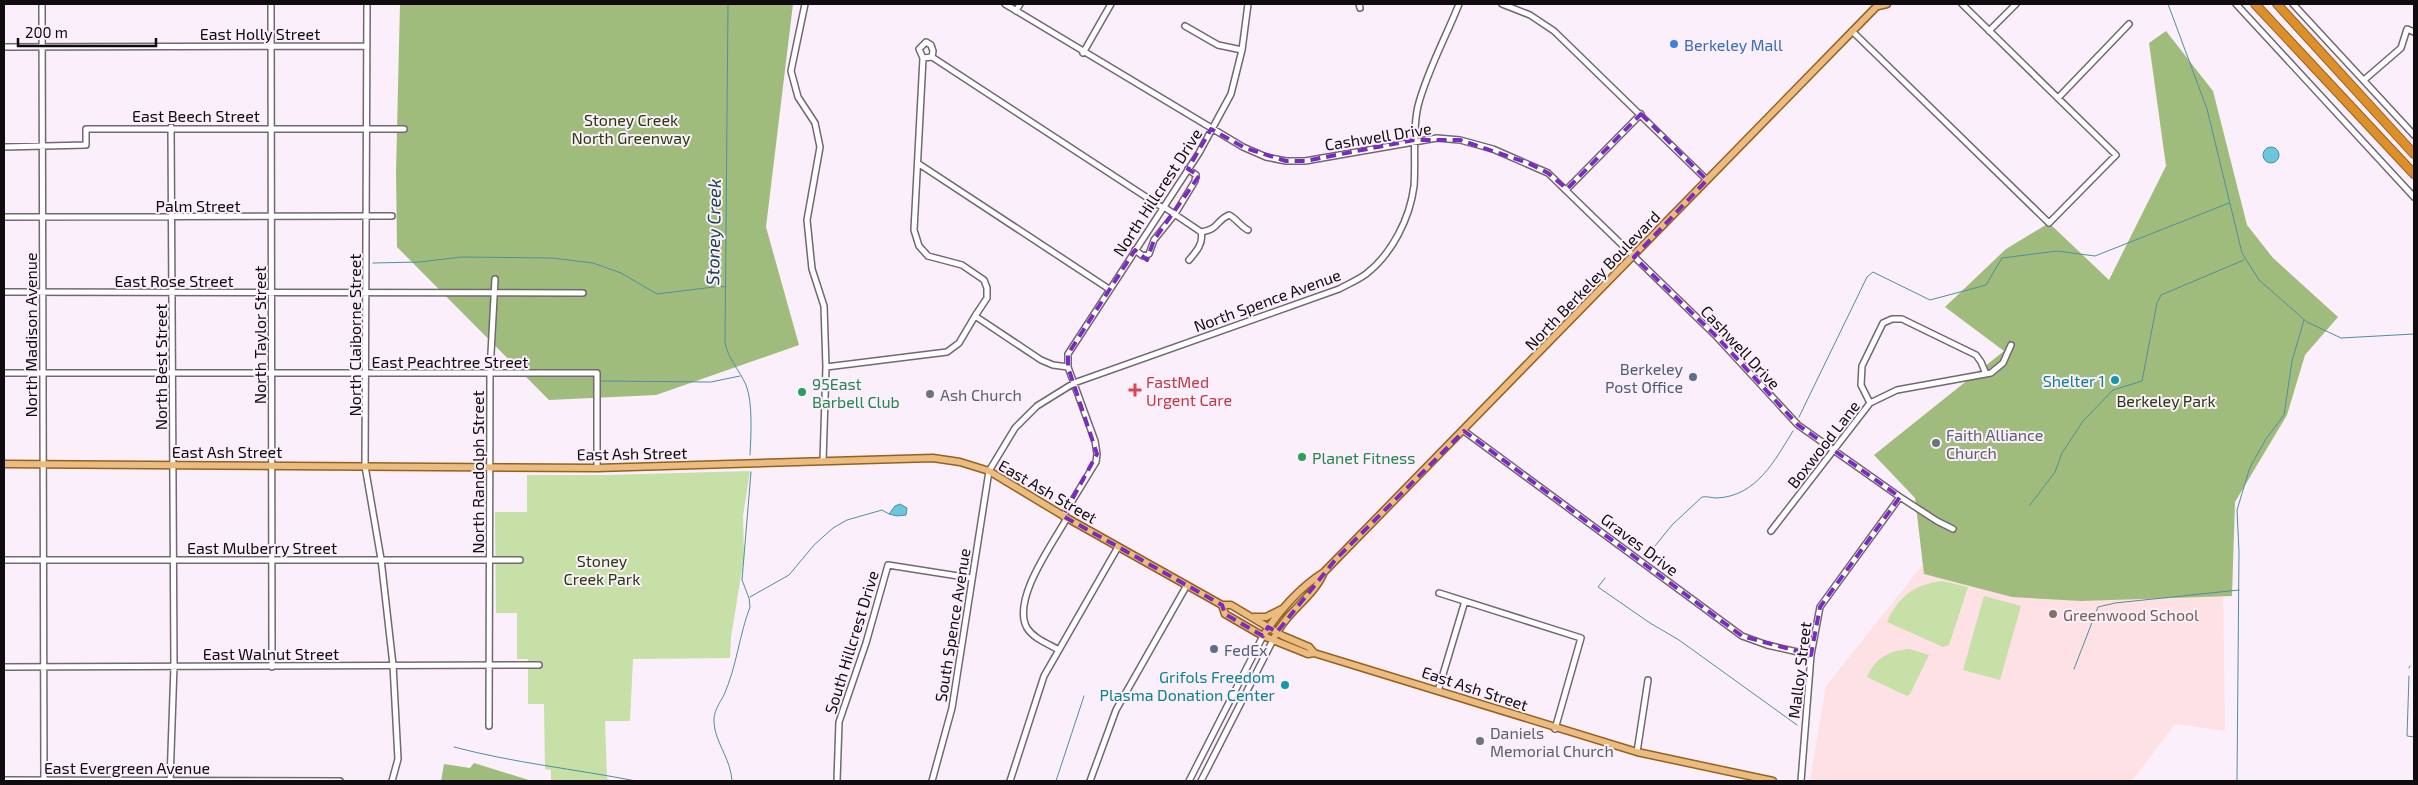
<svg xmlns="http://www.w3.org/2000/svg" width="2418" height="785" font-family="'Exo 2',sans-serif">
	<style>
		.education { fill: #fde1e4 }
		.green { fill: #c6e0a7 }
		.forest { fill: #a0bc7c }
		.water { fill: #6cc6dd; stroke: #508e9f }
		.lines { fill: none; stroke-linecap: round; stroke-linejoin: round }
		.stream { stroke: #508e9f; stroke-width: 1 }
		.minor-casing { stroke: #716872; stroke-width: 8 }
		.major-casing { stroke: #956120; stroke-width: 9 }
		.highway-casing { stroke: #956120; stroke-width: 10 }
		.minor { stroke: #fff; stroke-width: 5 }
		.major { stroke: #ebbc7f; stroke-width: 6 }
		.highway { stroke: #dd8f29; stroke-width: 8 }
		.marked { fill: none; stroke: #7b2cbf; stroke-width: 4; stroke-dasharray: 10 6; stroke-linejoin: round }
		.shop-dot { fill: #3f7fe0; stroke: #faeffa; stroke-width: 2 }
		.service-dot { fill: #5c6f8a; stroke: #faeffa; stroke-width: 2 }
		.culture-dot { fill: #0f9aa8; stroke: #faeffa; stroke-width: 2 }
		.health-dot { fill: #e0444e; stroke: #faeffa; stroke-width: 2 }
		.leisure-dot { fill: #2e9e5b; stroke: #faeffa; stroke-width: 2 }
		.worship-dot { fill: #6b7280; stroke: #faeffa; stroke-width: 2 }
		.education-dot { fill: #8d6e63; stroke: #faeffa; stroke-width: 2 }
		.labels { text-anchor: middle; dominant-baseline: central; stroke-width: 4; stroke-linejoin: round; paint-order: stroke }
		.street-label { font-size: 16px; fill: #0f0b0f; stroke: #faeffa }
		.shop-label { font-size: 16px; fill: #366cbe; stroke: #faeffa; text-anchor: start }
		.park-label { font-size: 16px; fill: #293b0c; stroke: #faeffa }
		.service-label { font-size: 16px; fill: #4e5e75; stroke: #faeffa; text-anchor: end }
		.culture-label { font-size: 16px; fill: #0d838f; stroke: #faeffa; text-anchor: end }
		.health-label { font-size: 16px; fill: #be3a42; stroke: #faeffa; text-anchor: start }
		.leisure-label { font-size: 16px; fill: #27864d; stroke: #faeffa; text-anchor: start }
		.worship-label { font-size: 16px; fill: #5b616d; stroke: #faeffa; text-anchor: start }
		.education-label { font-size: 16px; fill: #785e54; stroke: #faeffa; text-anchor: start }
		.water-label { font-size: 18px; font-style: italic; fill: #19424c; stroke: #faeffa }
	</style>
	<rect width="100%" height="100%" fill="#faeffa"/>
	<!-- education -->
	<path class="education" d="M2222,517L2225,731L2175,724L2132,781L1810,780L1826,686L1941,542Z"/>
	<!-- green -->
	<path class="green" d="M750,471L743,516L744,557L731,637L730,658L633,659L630,721H605L607,779L613,781H551V770L545,769L544,704H528V659H517V613H496L495,512H527V475H606Z
		M1942,581L1968,587L1949,645L1943,647L1887,622C1898,597 1915,584 1942,581Z
		M1984,596L2021,606L2000,680L1963,670Z
		M1910,649L1929,655L1910,694L1907,696L1867,677C1875,658 1890,650 1910,649Z"/>
	<!-- forest -->
	<path class="forest" d="M400,4H793L766,227L799,345L656,395L549,400L397,247L396,172Z
		M2166,31L2213,91L2247,225L2273,258L2338,317L2305,355L2287,415L2235,502L2232,596L2081,601L2012,597L1924,574L1915,498L1874,455L2004,351L1945,307L2006,249L2049,223L2109,280L2166,166L2149,43Z
		M474,763L532,781H441L444,764L470,768Z"/>
	<!-- water -->
	<path class="water" d="M2263 155a8 8 0 1 1 16 0a8 8 0 1 1-16 0Z
		M900,504L907,508L906,515L897,516L889,514L895,506Z"/>
	<g class="lines">
		<!-- stream -->
		<path class="stream" d="M728,4L725,343C729,361 739,369 746,385C753,403 751,435 750,455
			M2168,4L2207,109L2242,253L2259,280L2307,322L2341,338L2414,334
			M373,263L420,262L461,257L552,258L593,263L621,273L657,294L714,287
			M719,286L726,287
			M602,381L711,382L740,376
			M1799,417L1867,277L1873,272L1930,300L1986,285L2002,258L2057,251L2095,256L2229,203
			M2030,505L2055,472L2062,453L2083,421L2113,390L2142,381L2157,303L2161,295L2244,260
			M1655,546L1672,525L1702,497C1707,496 1712,498 1717,498C1757,496 1775,460 1793,431
			M1605,578L1598,587L1650,623L1679,640L1797,725
			M750,597L789,575L814,545L833,528L847,520L882,510L889,514
			M2409,668L2410,666
			M2074,669L2098,607L2115,603L2239,590
			M2409,676L2407,736L2414,737
			M454,747C514,763 575,769 636,781
			M732,781C731,759 715,742 714,723C713,712 719,704 724,695C737,665 739,636 750,607L749,598L742,580L751,472
			M1056,781L1084,696
			M2237,781L2239,552L2237,510L2250,467L2266,439L2284,415L2292,361L2304,320"/>
		<!-- minor casing -->
		<g class="minor-casing">
			<path id="minor" d="M42,4L44,781
				M271,4L272,667
				M367,4L365,466L381,559L393,665L398,759L392,781
				M805,4L791,71L798,97L815,123L820,147L807,220L812,269L824,306L826,367L823,461
				M1005,4L1243,147L1266,157L1286,161H1305L1437,138L1460,140L1493,149L1548,173L1717,337L1798,425L1900,497L1937,521L1953,529
				M1359,4L1360,8
				M1502,4L1530,15L1554,31L1707,180
				M2236,4L2414,197
				M2293,4L2414,135
				M1016,11L1020,4
				M1185,26L1218,45L1242,50
				M1852,31L2049,223L2116,155L1962,4
				M1989,31L2016,4
				M4,47L366,46
				M1083,53L1111,4
				M932,57L1163,208
				M923,58L919,49L926,42L931,45L933,51L932,57L923,58L914,230L919,246L928,256L962,265L984,280L987,288V298L975,316
				M2364,80L2401,48L2407,29L2414,32
				M2058,98L2129,24
				M4,147L86,145V129H404
				M919,164L1109,289
				M1567,189L1641,114
				M1164,207L1201,232C1204,243 1196,252 1189,260
				M4,217L392,216
				M1201,232C1220,229 1216,220 1229,215C1237,219 1240,226 1248,230
				M1135,250L1143,256L1149,254L1154,240L1175,214L1195,181L1196,175L1188,169
				M4,292L583,293
				M826,367L947,352L959,343L975,316L1041,360L1053,365L1068,367
				M4,373H597V468
				M1870,403L1861,385L1862,366L1883,323L1892,319H1902L1976,355L1981,362L1986,374
				M1464,431L1742,636L1767,645L1811,655
				M1063,516L1096,462L1097,454L1095,441L1068,367V354L1199,153L1231,94L1242,50L1248,4
				M1771,531L1870,403L1897,390L1991,373L2003,363L2011,345
				M4,560H520
				M1439,593L1581,638L1555,729
				M1059,650C1049,644 1034,639 1027,628C1011,600 1053,543 1067,518
				M4,667L539,665
				M1438,691L1465,601
				M489,726L490,372L495,279
				M1637,752L1648,680
				M4,780L340,781
				M170,781L174,666L171,127
				M837,781L839,722L866,643L888,565L971,578
				M932,781L952,708L989,471L1015,428L1037,406L1074,383L1339,289C1348,284 1358,280 1366,274C1392,254 1410,218 1414,186C1416,159 1412,132 1418,106C1427,71 1446,37 1459,4
				M1010,781L1044,676L1118,547
				M1090,781L1116,710L1187,585
				M1189,781L1263,636
				M1201,781L1273,640
				M1801,781L1811,655L1820,607L1900,497"/>
		</g>
		<!-- major casing -->
		<g class="major-casing">
			<path id="major" d="M1878,6L1887,4
				M4,464L597,468L933,458L960,462L989,471L1067,518L1222,605H1231L1283,636L1309,647L1314,653
				M1222,605L1225,614L1263,636L1308,654L1314,653L1637,752L1773,781
				M1254,617H1266L1282,609
				M1263,636C1278,612 1300,587 1324,572L1879,4
				M1275,636C1287,611 1314,597 1324,572"/>
		</g>
		<!-- highway casing -->
		<g class="highway-casing">
			<path id="highway" d="M2255,4L2414,174
				M2277,4L2414,154"/>
		</g>
		<!-- minor -->
		<use href="#minor" class="minor"/>
		<!-- major -->
		<use href="#major" class="major"/>
		<!-- highway -->
		<use href="#highway" class="highway"/>
	</g>
	<!-- marked area -->
	<path class="marked" d="M1641,114L1707,180L1634,257L1717,337L1798,425L1900,497L1820,607L1811,655L1742,636L1464,431L1336,559L1277,632L1268,627L1263,636L1225,614L1222,605L1063,516L1097,454L1068,367V354L1135,250L1147,260L1154,240L1199,176L1188,169L1211,129L1245,148L1286,161H1305L1414,140H1460L1528,163L1548,173L1567,189Z"/>
	<!-- markers -->
	<circle class="shop-dot" cx="1674" cy="44" r="5"/>
	<g class="service-dot">
		<circle cx="1693" cy="377" r="5"/>
		<circle cx="1214" cy="649" r="5"/>
	</g>
	<g class="culture-dot">
		<circle cx="2115" cy="380" r="5"/>
		<circle cx="1285" cy="685" r="5"/>
	</g>
	<path class="health-dot" d="M1132.5 382.5h5v5h5v5h-5v5h-5v-5h-5v-5h5z"/>
	<g class="leisure-dot">
		<circle cx="802" cy="392" r="5"/>
		<circle cx="1302" cy="457" r="5"/>
	</g>
	<g class="worship-dot">
		<circle cx="930" cy="394" r="5"/>
		<circle cx="1936" cy="443" r="5"/>
		<circle cx="1480" cy="741" r="5"/>
	</g>
	<circle class="education-dot" cx="2053" cy="614" r="5"/>
	<g class="labels">
		<!-- street labels -->
		<g class="street-label">
			<text x="260" y="33">East Holly Street</text>
			<text x="196" y="115">East Beech Street</text>
			<text transform="translate(1378 136) rotate(-9)">Cashwell Drive</text>
			<text transform="translate(1157 192) rotate(-57)">North Hillcrest Drive</text>
			<text x="198" y="205">Palm Street</text>
			<text x="174" y="280">East Rose Street</text>
			<text transform="translate(1592 280) rotate(-46)">North Berkeley Boulevard</text>
			<text transform="translate(1267 300) rotate(-20)">North Spence Avenue</text>
			<text transform="translate(30 335) rotate(-90)">North Madison Avenue</text>
			<text transform="translate(259 335) rotate(-90)">North Taylor Street</text>
			<text transform="translate(354 335) rotate(-90)">North Claiborne Street</text>
			<text transform="translate(1741 347) rotate(47)">Cashwell Drive</text>
			<text x="450" y="361">East Peachtree Street</text>
			<text transform="translate(160 367) rotate(-90)">North Best Street</text>
			<text transform="translate(1823 444) rotate(-52)">Boxwood Lane</text>
			<text x="227" y="451">East Ash Street</text>
			<text transform="translate(632 453) rotate(-1)">East Ash Street</text>
			<text transform="translate(477 472) rotate(-90)">North Randolph Street</text>
			<text transform="translate(1048 491) rotate(30)">East Ash Street</text>
			<text transform="translate(1640 544) rotate(37)">Graves Drive</text>
			<text x="262" y="547">East Mulberry Street</text>
			<text transform="translate(952 625) rotate(-81)">South Spence Avenue</text>
			<text transform="translate(851 642) rotate(-73)">South Hillcrest Drive</text>
			<text x="271" y="653">East Walnut Street</text>
			<text transform="translate(1799 670) rotate(-83)">Malloy Street</text>
			<text transform="translate(1475 688) rotate(18)">East Ash Street</text>
			<text x="127" y="767">East Evergreen Avenue</text>
		</g>
		<!-- shop labels -->
		<g class="shop-label">
			<text x="1684" y="44">Berkeley Mall</text>
		</g>
		<!-- park labels -->
		<g class="park-label">
			<text x="631" y="119">Stoney Creek<tspan x="631" dy="18">North Greenway</tspan></text>
			<text x="2166" y="400">Berkeley Park</text>
			<text x="602" y="560">Stoney<tspan x="602" dy="18">Creek Park</tspan></text>
		</g>
		<!-- service labels -->
		<g class="service-label">
			<text x="1683" y="368">Berkeley<tspan x="1683" dy="18">Post Office</tspan></text>
			<text x="1224" y="649" text-anchor="start">FedEx</text>
		</g>
		<!-- culture labels -->
		<g class="culture-label">
			<text x="2105" y="380">Shelter 1</text>
			<text x="1275" y="676">Grifols Freedom<tspan x="1275" dy="18">Plasma Donation Center</tspan></text>
		</g>
		<!-- health labels -->
		<g class="health-label">
			<text x="1146" y="381">FastMed<tspan x="1146" dy="18">Urgent Care</tspan></text>
		</g>
		<!-- leisure labels -->
		<g class="leisure-label">
			<text x="812" y="383">95East<tspan x="812" dy="18">Barbell Club</tspan></text>
			<text x="1312" y="457">Planet Fitness</text>
		</g>
		<!-- worship labels -->
		<g class="worship-label">
			<text x="940" y="394">Ash Church</text>
			<text x="1946" y="434">Faith Alliance<tspan x="1946" dy="18">Church</tspan></text>
			<text x="1490" y="732">Daniels<tspan x="1490" dy="18">Memorial Church</tspan></text>
		</g>
		<!-- education labels -->
		<g class="education-label">
			<text x="2063" y="614">Greenwood School</text>
		</g>
		<!-- water labels -->
		<g class="water-label">
			<text transform="translate(713 232) rotate(-89)">Stoney Creek</text>
		</g>
	</g>
	<!-- border -->
	<rect width="2418" height="785" fill="none" stroke="#0f0b0f" stroke-width="10"/>
	<!-- scale -->
	<path d="M18 38v8h138v-8" fill="none" stroke="#0f0b0f" stroke-width="2.5"/>
	<text x="25" y="38" font-size="15" fill="#0f0b0f" stroke="#faeffa" stroke-width="4" paint-order="stroke">200 m</text>
</svg>
